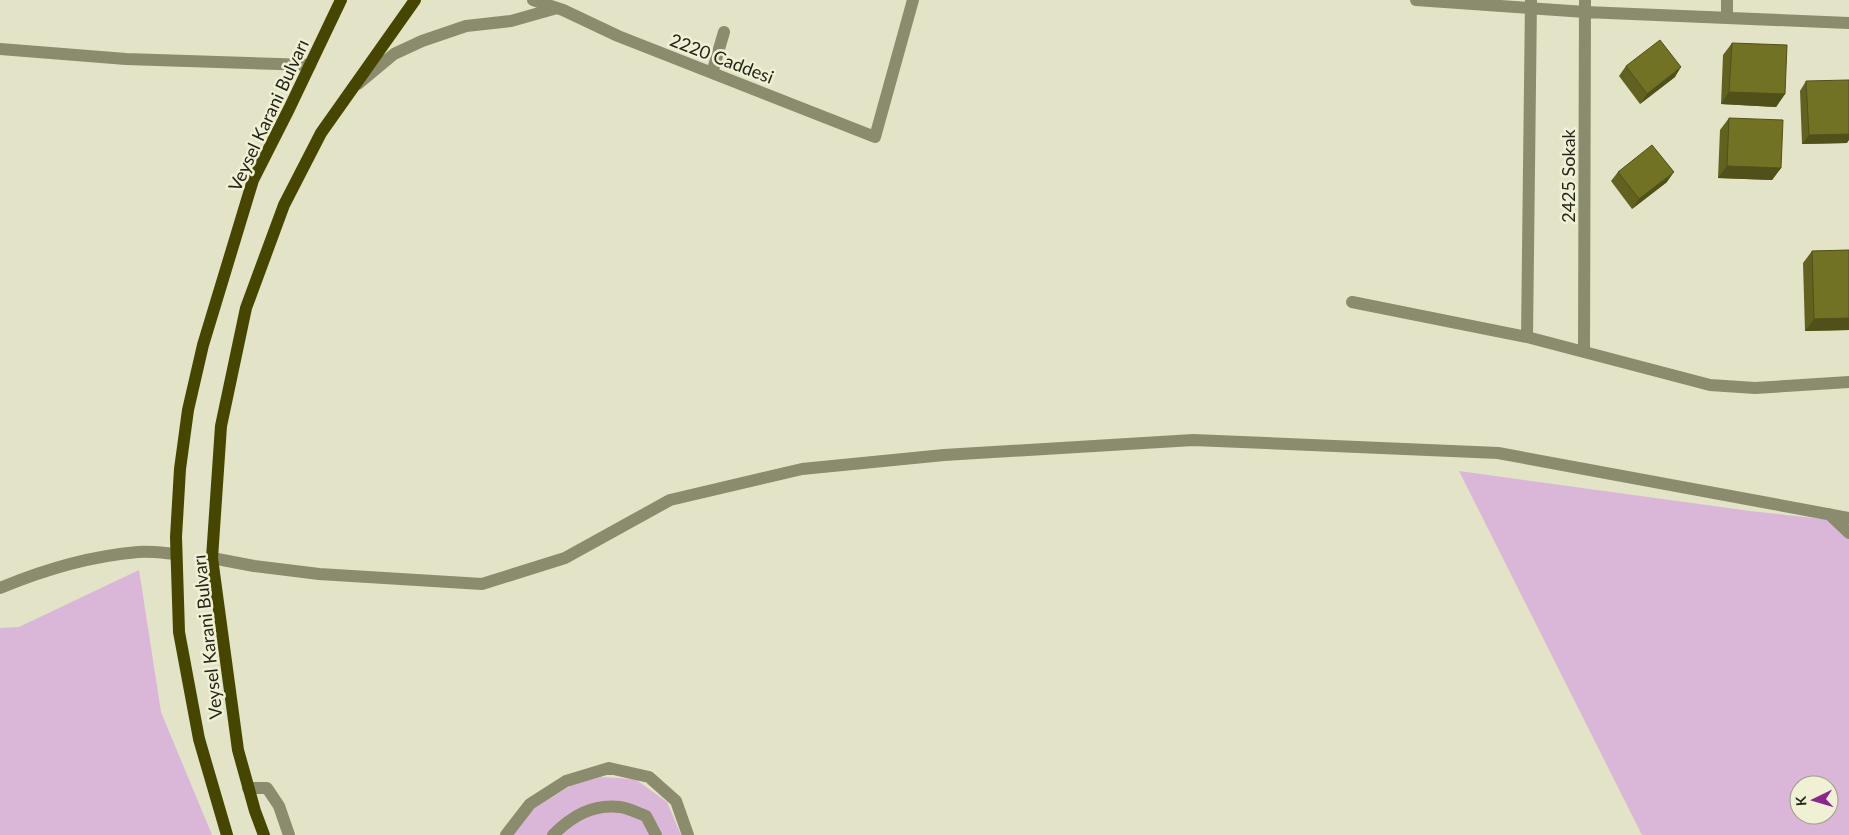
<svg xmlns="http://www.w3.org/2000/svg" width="1849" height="835" font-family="Lato,sans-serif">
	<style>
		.green { fill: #dab6d8; fill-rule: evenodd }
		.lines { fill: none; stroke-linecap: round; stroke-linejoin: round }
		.minor { stroke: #8a8c6d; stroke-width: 12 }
		.major { stroke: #464600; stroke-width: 12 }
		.wall { fill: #626220 }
		.shaded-wall { fill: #50501a }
		.building { fill: #727225; stroke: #50501a }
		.labels { text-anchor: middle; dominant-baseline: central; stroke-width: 5; stroke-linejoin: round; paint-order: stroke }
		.street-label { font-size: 18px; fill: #24241a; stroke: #eff0d4 }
	</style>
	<rect width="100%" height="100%" fill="#e2e3c7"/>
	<!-- green -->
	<path class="green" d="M1459,471L1750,511L1849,522V835H1642ZM1799,785H1829V815H1799Z
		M139,570L161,712L212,835H0V628L19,627Z
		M601,777L635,779L667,802L681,835H513L533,809L572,785Z"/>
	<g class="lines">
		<!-- minor -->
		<path class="minor" d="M533,0L563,10L618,36L875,137L913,0
			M1416,0L1585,12L1849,23
			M1727,0V18
			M0,49L126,59L310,65
			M712,73L724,32
			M358,84L394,54L422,41L466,26L511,21L557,8
			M1352,302L1527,337L1710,385L1755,388L1849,382
			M1527,337L1531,0
			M1584,352L1585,0
			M1829,514L1849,533
			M212,558L254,566L319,574L482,584L565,558L670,500L802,469L944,455L1193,440L1498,453L1849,518
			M0,588C43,570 91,556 138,552C150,551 164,553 176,554
			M248,788H267L279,806L289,835
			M506,835L530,804L566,781L609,768L649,777L676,801L688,835
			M553,835C572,816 592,804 620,807C628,808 638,813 646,816L656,835"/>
		<!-- major -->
		<path class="major" d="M227,835L199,739L179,632L176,537L180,469L188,410L203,345L253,180L289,109L341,0
			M264,835L255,811L238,750L212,558L221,426L246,308L284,205L321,133L415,0"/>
	</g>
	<!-- wall -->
	<path class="wall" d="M1732,43L1785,94L1776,107L1721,104L1723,55Z
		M1626,66L1675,77L1640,104L1619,76Z
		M1806,81L1847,143L1802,144L1800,91Z
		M1729,118L1781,168L1772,180L1718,178L1720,130Z
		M1618,172L1667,182L1632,209L1611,181Z
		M1849,250V330L1805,331L1803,263L1812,251Z"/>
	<!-- shaded-wall -->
	<path class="shaded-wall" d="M1681,67L1675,77L1640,104L1647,94Z
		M1729,92L1785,94L1776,107L1721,104Z
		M1849,134V140L1847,143L1802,144L1809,135Z
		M1727,166L1781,168L1772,180L1718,178Z
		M1674,172L1667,182L1632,209L1639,199Z
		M1849,318V330L1805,331L1814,319Z"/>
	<!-- building -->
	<path class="building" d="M1660,40L1681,67L1647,94L1626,66Z
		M1732,43L1787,45L1785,94L1729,92Z
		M1849,80V134L1809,135L1806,81Z
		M1729,118L1783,120L1781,168L1727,166Z
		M1652,145L1674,172L1639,199L1618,172Z
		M1849,250V318L1814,319L1812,251Z"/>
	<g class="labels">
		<!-- street labels -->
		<g class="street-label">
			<text transform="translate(722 58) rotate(21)">2220 Caddesi</text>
			<text transform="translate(268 115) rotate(-65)">Veysel Karani Bulvarı</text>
			<text transform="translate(1568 176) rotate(-90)">2425 Sokak</text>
			<text transform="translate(207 637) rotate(-96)">Veysel Karani Bulvarı</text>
		</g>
	</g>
	<!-- north arrow -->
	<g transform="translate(1814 800) rotate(265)"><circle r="24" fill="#eff0d4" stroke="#9e9e8a"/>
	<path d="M0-4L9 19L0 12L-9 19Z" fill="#8b268d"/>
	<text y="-8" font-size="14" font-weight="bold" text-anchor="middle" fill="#24241a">K</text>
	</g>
</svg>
